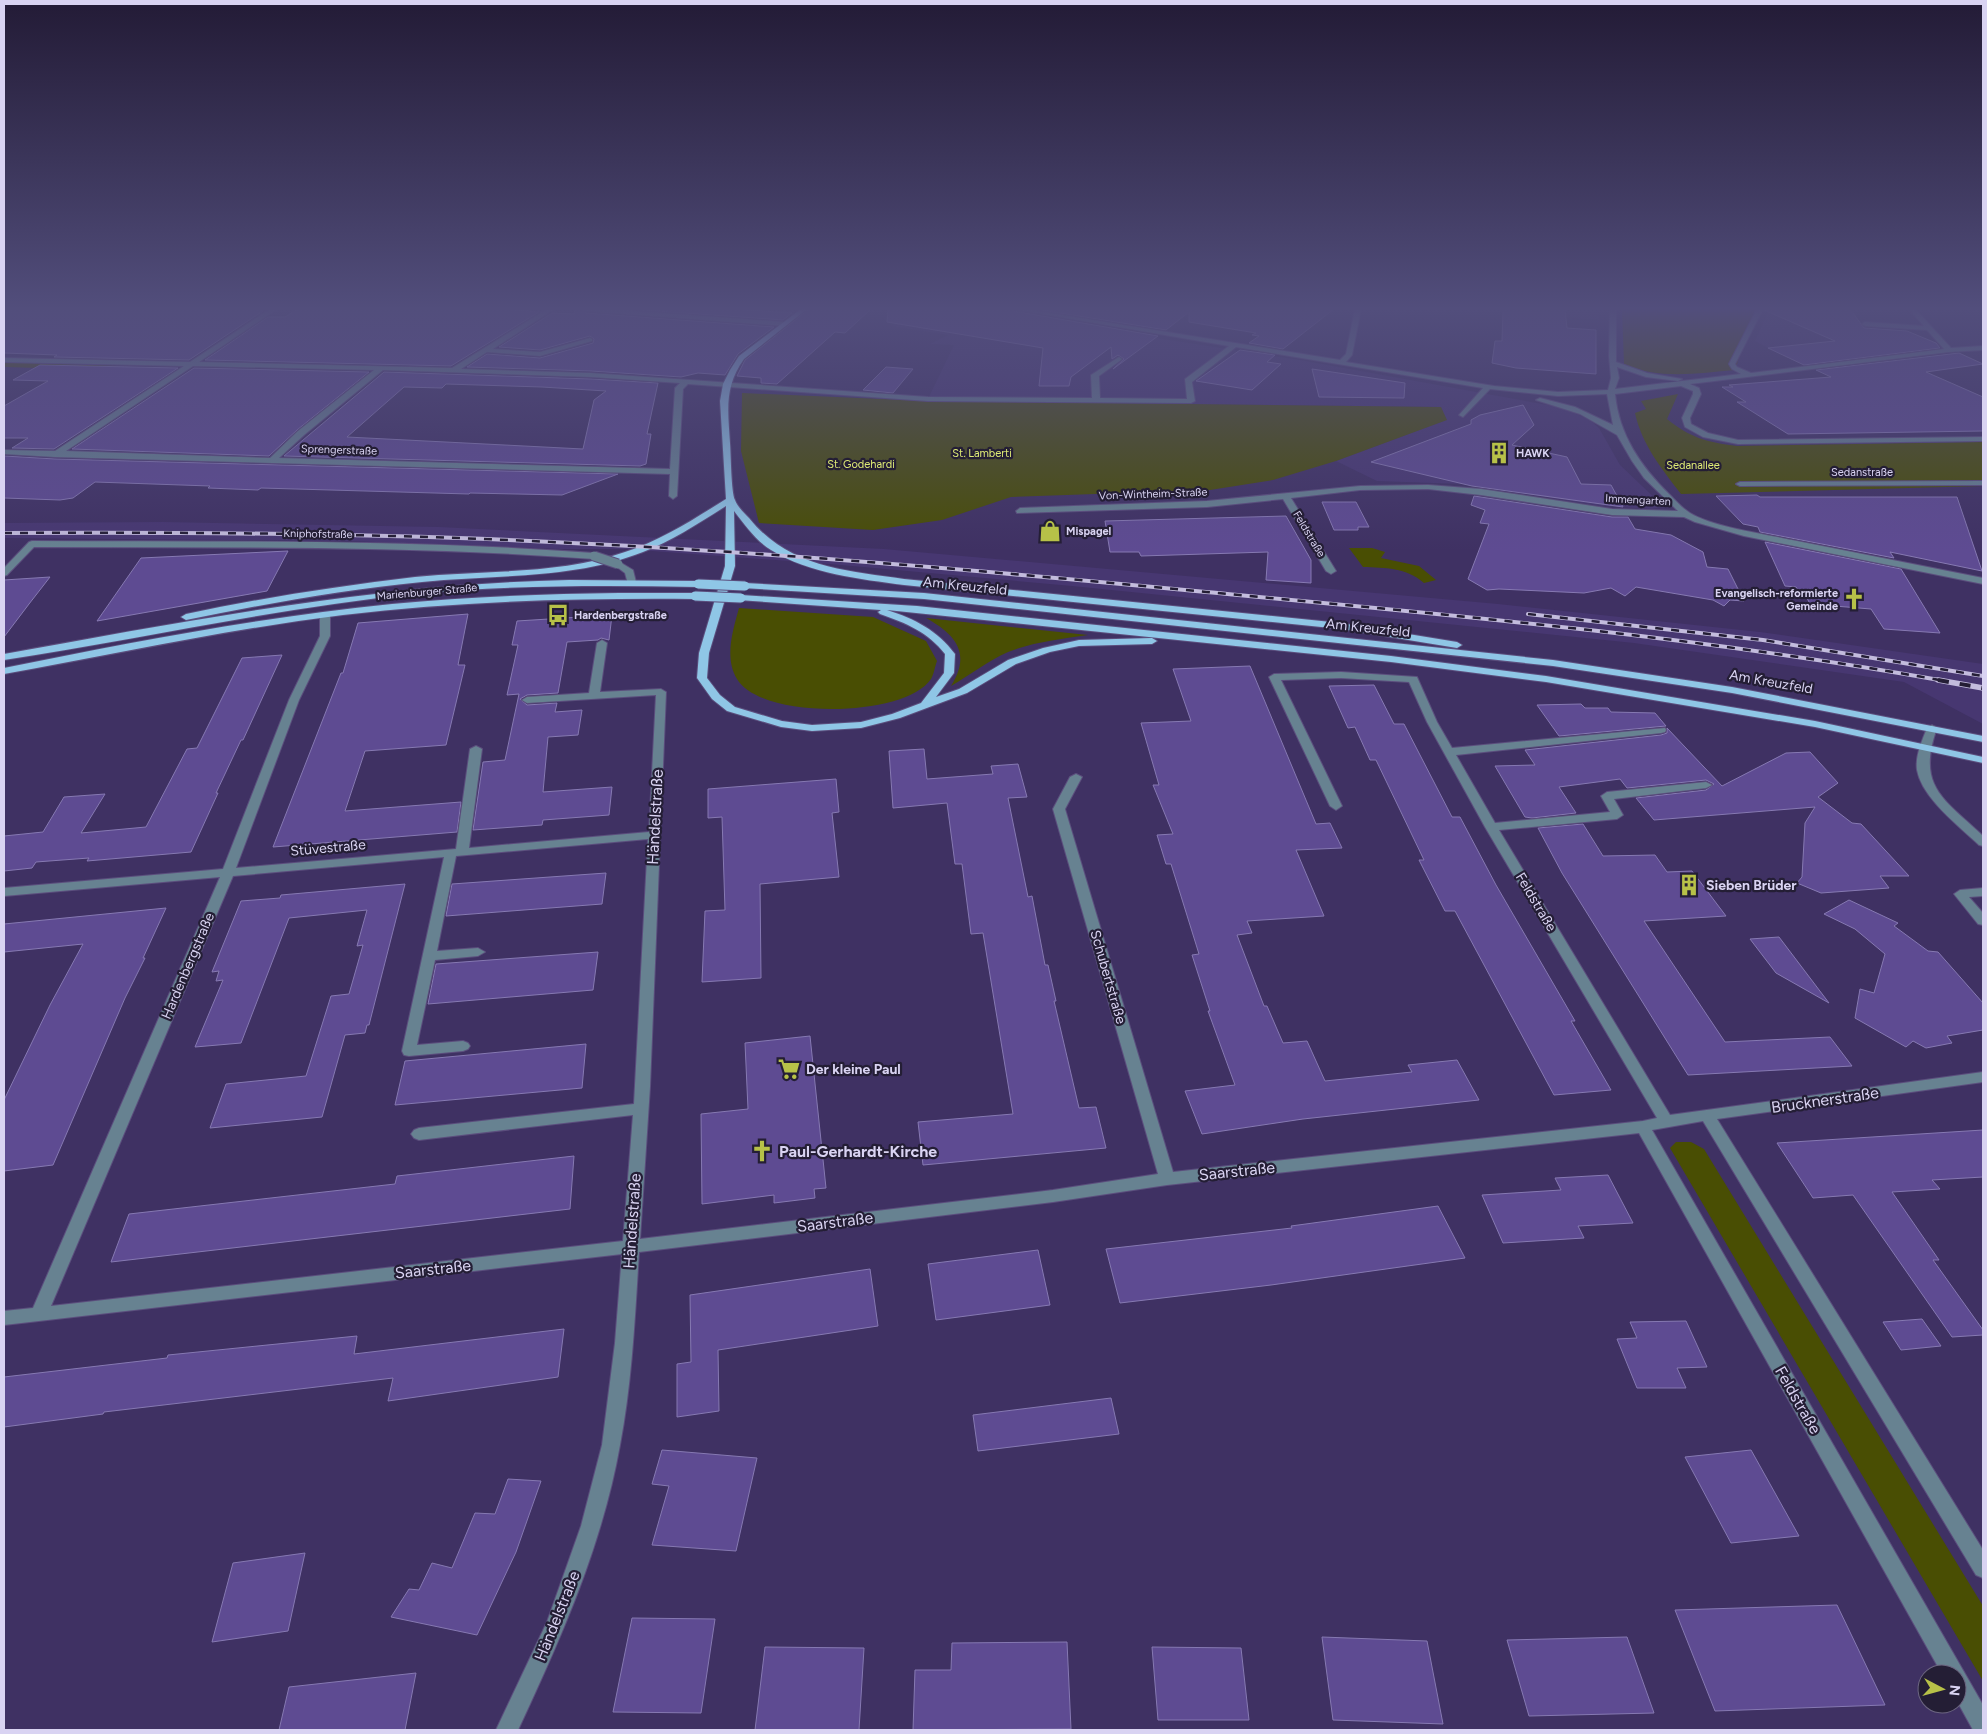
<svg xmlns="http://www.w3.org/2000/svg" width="1987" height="1734" font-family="Figtree,sans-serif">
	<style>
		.built { fill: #473771 }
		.green { fill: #494e03 }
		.building { fill: #5e4b92; stroke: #8679b2; fill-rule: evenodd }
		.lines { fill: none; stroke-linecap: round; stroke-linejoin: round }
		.minor-casing { stroke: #5b4e7d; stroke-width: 2 }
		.major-casing { stroke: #5b4e7d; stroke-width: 2 }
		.minor { fill: #678291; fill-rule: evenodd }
		.major { fill: #8fc6e6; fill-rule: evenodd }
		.rail-far1-casing { stroke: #c3bcdd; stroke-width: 4 }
		.rail-casing { stroke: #c3bcdd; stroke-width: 5.5 }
		.rail-far1 { stroke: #241e35; stroke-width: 2.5; stroke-dasharray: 8; stroke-linecap: butt }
		.rail { stroke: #241e35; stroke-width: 4; stroke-dasharray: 11; stroke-linecap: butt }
		.minor-bridge-casing { stroke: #5b4e7d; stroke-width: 11; stroke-linecap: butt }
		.major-bridge-casing { stroke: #5b4e7d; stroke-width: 11; stroke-linecap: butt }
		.minor-bridge { stroke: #678291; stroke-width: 9 }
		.major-bridge { stroke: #8fc6e6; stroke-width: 9 }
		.labels { text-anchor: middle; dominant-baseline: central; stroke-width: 4.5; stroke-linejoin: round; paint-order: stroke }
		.far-street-label { font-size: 11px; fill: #d9d3f2; stroke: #241e35 }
		.far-park-label { font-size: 11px; fill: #dfeb75; stroke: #241e35 }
		.far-poi-label { font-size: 11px; font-weight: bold; fill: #d9d3f2; stroke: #241e35; text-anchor: start }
		.street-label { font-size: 14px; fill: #d9d3f2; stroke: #241e35 }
		.poi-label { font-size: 14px; font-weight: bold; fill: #d9d3f2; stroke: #241e35; text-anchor: start }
		.near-street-label { font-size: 16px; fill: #d9d3f2; stroke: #241e35 }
		.near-poi-label { font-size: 16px; font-weight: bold; fill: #d9d3f2; stroke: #241e35; text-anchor: start }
	</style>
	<rect width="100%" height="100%" fill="#3f3163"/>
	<!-- built -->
	<path class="built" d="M924,309H967L1300,360L1559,407L1589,419L1599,428L1620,465L1661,504L1657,508L1652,509L1601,506L1461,484L1377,481L1336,461L1446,420L1441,407L927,401L954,345L930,344L948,335L891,326Z
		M1457,309H1598L1599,320L1574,318Z
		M1768,312L1837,342L1768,348L1755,341Z
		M163,522L439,527L884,549L1498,604L1760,632L1983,664V724L1904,682L1634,643L1072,586L830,564L625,549H560L347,541L4,538V523Z"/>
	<!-- green -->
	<path class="green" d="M1622,309H1755V310L1735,370C1698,373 1659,380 1624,364Z
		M4,362L117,366L111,370L4,367Z
		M742,393L927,401L1441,407L1447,420L1336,461L1273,480L1210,490L1011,497L942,520L873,530L759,523L741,451Z
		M1678,394L1667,419C1691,438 1706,442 1737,446L1983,442V486L1681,494C1662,469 1642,445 1635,413L1646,409L1641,401Z
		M1349,548H1372L1385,552L1381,558L1419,566L1436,580L1424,583C1406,567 1385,568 1363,567Z
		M739,608L873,617L926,641L937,661C935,666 934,674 931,679C905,718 761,720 737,679C724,658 733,630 739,608Z
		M926,618L1088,635C1062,639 1033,642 1008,652C988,661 970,675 951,686C972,653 955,634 926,618Z
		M1676,1142H1691L1704,1149L1983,1606V1681L1670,1148Z"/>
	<!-- building -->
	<path class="building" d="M4,309H261L263,311L189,360L54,357L57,355L4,353Z
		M298,309H506L539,312L451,366L205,360L268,317H285Z
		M575,309H581L586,313L774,327L738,354L725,375L698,373L681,377L591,371L467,367L487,354L540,358L593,343L594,339L590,336L540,350L499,347L552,313L574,314Z
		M628,309H735L792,313L783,320Z
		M809,309H871L845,333L835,332L777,384L761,383V378L737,376L745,360Z
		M888,309H1011L1013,311L1158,336L1113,369L1124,359L1118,355L1112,359L1111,347L1071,377L1069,386H1039L1043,348L887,322Z
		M1035,309H1334L1283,349L1249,343L1259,336L1252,335L1256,333L1189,322V312L1166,330Z
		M1503,309H1565L1567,328L1596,330V374L1516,368L1492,363L1495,341H1502Z
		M1765,309H1850L1864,328L1907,331L1936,343L1940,348L1804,365L1768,348L1835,341L1764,310Z
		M1240,350L1275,355L1267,362L1281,364L1252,390L1196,381Z
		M1959,353L1983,364L1926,372L1983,397V431L1788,434L1737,402H1746L1722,387H1733L1729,385L1831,377L1816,370Z
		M40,365L178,368L54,449L12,448L28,438H4V406L48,381L13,380Z
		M886,367L913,369L893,393L863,390Z
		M194,368L369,372L297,430L269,456L72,449Z
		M1312,369L1405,383L1404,398L1319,397Z
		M384,372L591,379L658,383L647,434H651L646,464L640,466L284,456ZM446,384L542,387L606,391L594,400L583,449L347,437L404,387L442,388Z
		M1523,405L1534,425L1512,445L1567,457L1581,484L1611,485L1623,507L1472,486L1371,462L1471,424V420L1480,415Z
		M4,456L55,459L618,474L562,495L470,493L469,494L261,488L258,490L208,488L210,486L95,482L73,498L60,500L4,498Z
		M1757,495L1760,497H1957L1982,571L1890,552L1894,558L1760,532L1758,527L1743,524L1716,496Z
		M1474,496L1612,517H1628L1635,529L1671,535L1703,552L1707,567L1728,569L1744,601L1730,600L1724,606L1713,600L1636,587L1625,596L1611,588L1584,593L1499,589L1487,590L1468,579L1489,524L1480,523L1485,510L1471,505Z
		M1322,502H1356L1369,527H1358V530H1334Z
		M1286,516L1311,560V583L1266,580L1268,552L1141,556L1139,552H1110L1105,521Z
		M1765,542L1901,569L1940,633L1884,629L1871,609L1810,604L1804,592L1799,591L1796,587L1785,586Z
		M288,551L267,591L97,621L141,558Z
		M50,577L29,604L4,637V580Z
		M468,614L458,665H465L446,745L365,751L345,811L461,802L457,832L273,847L341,673H343L358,623Z
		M612,615L609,640L601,638L598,640L567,642L558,693L527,695L520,699L527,705L557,703L555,712L582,710L578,735L548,737L543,792L612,787L609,815L543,820L542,825L473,830L483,762L505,760L519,694L507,695L518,645H512L517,621Z
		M282,655L243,740H241L216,793H218L191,852L87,861L89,858L36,862L32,868L4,871V836L43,832L64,797L105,794L81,833L146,827L187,749L197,748L242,658Z
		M1250,666L1316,824L1330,823L1342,848L1296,850L1324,916L1247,921L1252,933L1237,935L1264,1006H1267L1283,1043L1307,1041L1325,1081L1412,1072L1408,1065L1457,1060L1479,1100L1303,1119L1202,1134L1185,1091L1235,1085L1208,1011H1210L1192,955L1199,954L1171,864H1166L1157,835L1173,834L1153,785H1159L1141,723L1191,721L1173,669Z
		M1374,685L1394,724H1404L1452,817H1460L1496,885L1575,1021H1571L1611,1090L1554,1095L1455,911H1445L1419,860H1424L1376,760H1370L1355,727L1348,728L1329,686Z
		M1581,704L1585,708H1608L1611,712L1655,713L1666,726L1559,736L1537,705Z
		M1667,728L1722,786L1786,753L1810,752L1838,783L1818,797L1852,823L1861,824L1909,876H1880L1889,888L1821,893L1797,883L1802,877L1805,823L1815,807L1654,820L1636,798L1706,790L1714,784L1706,780L1627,788L1620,779L1559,787L1576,813L1532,818L1525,817L1495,766L1535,765L1525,750L1661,735L1667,733Z
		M924,749L927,779L993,774L991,766L1018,764L1027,797L1008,798L1028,897L1032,896L1045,965H1048L1056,1001H1054L1079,1108L1096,1107L1106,1148L923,1165L918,1122L1013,1114L983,933L971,934L962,864H955L947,803L893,808L889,751Z
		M836,779L839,812L832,813L839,877L760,884L761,978L702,982L705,911L725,910L722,817L708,818V789Z
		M1583,824L1603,856L1655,855L1667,872L1692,871L1726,916L1644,921L1725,1042L1830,1037L1852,1066L1688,1075L1562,873L1538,828Z
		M606,873L602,904L446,916L452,884Z
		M405,884L369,1025H367L365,1033L345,1035L322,1117L210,1128L226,1084L306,1076L331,996L349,994L363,945L357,946L367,910L289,918L241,1043L195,1047L223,980L216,981L219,971L212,972L241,901L280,898L281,895Z
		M1849,900L1898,923L1894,926L1928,951L1938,952L1983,1003V1030L1947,1036L1952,1043L1926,1048L1913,1041L1906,1047L1855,1018L1860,989L1874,993L1885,954L1855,929L1824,914Z
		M166,908L143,958H145L125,998L53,1165L4,1171V1100L50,1005L83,944L4,952V924Z
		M1779,937L1829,1003L1776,973L1750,939Z
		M598,952L593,990L428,1004L436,964Z
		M810,1036L826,1188L814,1189L815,1198L774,1203V1195L702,1204L701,1114L748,1109L745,1043Z
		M586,1044L582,1088L395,1105L405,1061Z
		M1983,1130V1177L1932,1180L1940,1189L1892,1192L1939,1260H1933L1983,1330V1335L1952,1337L1853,1195L1813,1198L1777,1143Z
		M574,1156L570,1209L111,1262L129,1214L395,1184L397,1176Z
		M1608,1175L1633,1223L1578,1226L1584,1238L1503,1243L1482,1195L1561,1190L1555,1178Z
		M1438,1206L1465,1258L1271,1285L1120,1303L1106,1249L1292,1228L1291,1226Z
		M1038,1250L1050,1305L936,1320L928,1264Z
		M870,1269L878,1326L718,1350L719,1411L677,1417V1364L691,1362L690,1295Z
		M1922,1319L1941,1346L1901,1350L1883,1322Z
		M1686,1321L1707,1367L1677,1368L1686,1388H1637L1617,1339L1637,1338L1630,1322Z
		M564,1329L558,1377L388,1401L393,1378L104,1412L103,1414L4,1427V1377L167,1358L168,1355L357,1336L354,1354Z
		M1111,1398L1119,1434L978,1451L973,1415Z
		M662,1450L757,1458L736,1551L652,1545L669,1486L652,1484Z
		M1751,1450L1799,1536L1731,1543L1685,1457Z
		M508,1479L541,1481L516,1552L477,1635L391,1617L409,1589L419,1590L432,1563L452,1568L475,1513L495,1514Z
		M305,1553L288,1631L212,1642L233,1563Z
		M1837,1605L1885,1705L1715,1711L1675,1610Z
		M632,1618L715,1619L701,1713L613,1712Z
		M1322,1637L1427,1641L1443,1724L1333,1720Z
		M1627,1637L1654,1713L1529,1716L1507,1640Z
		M1067,1642L1071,1729L913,1730L915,1670H951L952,1643Z
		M765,1647L864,1648L859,1730H755Z
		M1152,1647L1241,1648L1249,1720H1158Z
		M416,1673L405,1730H279L289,1687Z"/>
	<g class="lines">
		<!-- minor casing -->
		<g class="minor-casing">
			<path id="minor" d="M270,309H277L199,362L452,368L547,309H554L493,349L540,352L590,338L592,339V341L540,356L487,352L461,369L591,373L928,397L1092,398L1091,375L1119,357L1122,359L1121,360L1099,376L1100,398L1187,399L1185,379L1229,346L1013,309H1025L1340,360L1346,354L1355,309H1361L1352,355L1346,362L1494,386L1558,392L1608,390L1611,378L1609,356L1610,309H1616V362L1647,373L1682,379L1678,381L1646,377L1617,367L1619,378L1615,389L1741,374L1732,369L1729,364L1757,309H1763L1735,364L1737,367L1751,373L1944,349L1927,330L1865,326L1862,324L1865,322L1924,326L1909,309H1915L1951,348L1983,346V350L1949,352L1690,384L1699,388L1701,394L1690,418L1691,424L1708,433L1738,440L1983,437V441L1738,444L1703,437L1685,427L1682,418L1693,394V391L1681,386L1615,394C1619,435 1641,467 1670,495C1676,501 1682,508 1690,513C1713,527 1765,534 1792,540C1856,553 1919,565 1983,578V584L1744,536L1695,522L1684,517L1612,515L1481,495L1428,489L1360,490L1291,498L1336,571L1331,574L1326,571L1283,499L1207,507L1017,513L1016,511L1020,508L1207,501L1360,486L1428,485L1481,489L1612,509L1678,511L1644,478L1632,461L1617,435L1580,414L1536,400L1540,398L1575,407L1613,425L1607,394L1558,396L1490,389L1463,417L1459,415L1483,388L1236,347L1192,382L1195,401L1191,403L928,401L688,384L683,389L677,496L673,499L669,496L670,474L55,457L4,454V450L55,451L184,366L4,362V358L190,362ZM193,366L374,370L298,431L270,458L66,451ZM383,370L591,377L680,383L675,388L670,469L279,458L304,435Z
				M583,309H607L785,322L788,324L785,326L586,311Z
				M1983,481V485L1740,486L1736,484L1740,482Z
				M32,541C219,542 407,539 594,553L599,556L594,559C408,545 221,548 34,547L7,575L4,576V568L29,542Z
				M618,561L633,570L636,582L634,584H628L625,573L613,564Z
				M325,613L330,616V636L299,700L236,868L456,849L470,749L476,746L482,749L469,848L649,832L656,695L527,703L522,700L527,697L589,693L597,643L602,640L607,643L600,692L661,689L666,692L650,1087L640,1239L1053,1190L1158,1174L1053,809L1070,777L1076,774L1082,777L1065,809L1173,1172L1643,1121L1657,1118L1485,827L1427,722L1409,682L1341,678L1281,680L1342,806L1336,810L1330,806L1269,677L1274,674L1341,672L1417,677L1437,722L1452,748L1665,728L1666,730L1665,732L1661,733L1456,755L1495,823L1610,812L1601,796L1607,792L1706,782L1712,785L1706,788L1614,799L1623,815L1617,819L1499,830L1670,1115L1983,1072V1082L1717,1119L1983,1550V1578L1976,1575L1703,1121L1652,1130L1983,1705V1730H1973L1957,1701V1674H1942L1639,1133L1167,1185L1053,1202L639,1252C635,1316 632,1382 620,1445C602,1546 561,1638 518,1730H496L547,1622L581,1526L602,1445L615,1343L622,1254L4,1325V1311L33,1308L220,877L4,896V888L223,869L289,700L320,636V616ZM648,839L634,1104L419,1128L414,1130L411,1134L414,1138L419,1140L633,1115L623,1241L51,1306L233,876L444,857L402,1051L404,1055L409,1056L463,1051L468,1049L470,1046L468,1043L463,1041L417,1045L435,960L478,956L485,952L478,948L437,951L456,856Z
				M1932,725L1937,728C1916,787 1944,799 1983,836V846L1979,845C1959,826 1922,798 1917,770C1915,756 1922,741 1927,728Z
				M1983,888V896L1969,897L1983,913V925L1978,924L1954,894L1960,890Z"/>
		</g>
		<!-- major casing -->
		<g class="major-casing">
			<path id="major" d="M801,309H807L744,359C724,387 728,410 730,443C731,454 731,492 735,500C737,506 744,513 749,518C788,567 846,571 904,579L1341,623L1457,642L1462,645L1457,648L1341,629L904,585C860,579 810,574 771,550C756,541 745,525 734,511L735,566L709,653L707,678L720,695L735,707L782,721L812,725L861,722L892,714L921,703L944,673L945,654C928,632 906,623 880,614L878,612L881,610L738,600L736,598L741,595L917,606L1391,656L1546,676L1815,721L1983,757V763L1815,727L1546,682L1391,662L887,610C915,619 937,630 955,654L954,673L936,697L959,689L1008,660L1043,648L1079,640L1152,638L1157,641L1152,644L1079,646L1050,652L1016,664L967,693L900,718L861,728L812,731L781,727L727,711L712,699L697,678L699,653L725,566L726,506C699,523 672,541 643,552C572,580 496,574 422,582C343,590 264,604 186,620L181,617L186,614C262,598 338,586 415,577C485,570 558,575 625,552C662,540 694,519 726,499L720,401L723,384L730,370L739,356Z
				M569,580L698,581L703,584L698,587C603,585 509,585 415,594C276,608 141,639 4,660V654C191,620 379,584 569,580Z
				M745,583L924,593L1553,660L1732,687L1983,736V742L1732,693L1553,666L924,599L742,588V584Z
				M619,593H695L700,596L695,599C577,598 460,601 343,615C229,629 117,654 4,674V668C132,642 261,617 392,604C467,597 543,594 619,593Z"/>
		</g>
		<!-- minor -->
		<use href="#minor" class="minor"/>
		<!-- major -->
		<use href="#major" class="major"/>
		<!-- rail-far1 casing -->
		<g class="rail-far1-casing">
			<path id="rail-far1" d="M4,533C187,532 370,533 552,542C771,552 989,571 1206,592C1453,615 1701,637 1945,681
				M1528,614L1763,640L1983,676"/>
		</g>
		<!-- rail casing -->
		<g class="rail-casing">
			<path id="rail" d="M1938,680L1983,688"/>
		</g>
		<!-- rail-far1 -->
		<use href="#rail-far1" class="rail-far1"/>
		<!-- rail -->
		<use href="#rail" class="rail"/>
		<!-- minor-bridge casing -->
		<g class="minor-bridge-casing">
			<path id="minor-bridge" d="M594,556L618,564"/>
		</g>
		<!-- major-bridge casing -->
		<g class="major-bridge-casing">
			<path id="major-bridge" d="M698,584L745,586
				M695,596L741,598"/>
		</g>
		<!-- minor-bridge -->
		<use href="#minor-bridge" class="minor-bridge"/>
		<!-- major-bridge -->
		<use href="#major-bridge" class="major-bridge"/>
	</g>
	<!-- sky -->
	<linearGradient id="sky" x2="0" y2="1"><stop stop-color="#231b36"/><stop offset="0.56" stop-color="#524e7c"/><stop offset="1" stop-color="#524e7c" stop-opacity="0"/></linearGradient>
	<rect width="1987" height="551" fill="url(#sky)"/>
	<!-- icons -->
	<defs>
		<g id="building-bare" transform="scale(1.725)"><path d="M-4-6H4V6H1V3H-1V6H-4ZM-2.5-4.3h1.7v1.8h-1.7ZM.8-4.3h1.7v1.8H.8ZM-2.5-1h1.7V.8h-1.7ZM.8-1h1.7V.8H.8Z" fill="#b7c148" stroke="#241e35" stroke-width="2.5" paint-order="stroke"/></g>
		<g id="shop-bare" transform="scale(1.725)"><path d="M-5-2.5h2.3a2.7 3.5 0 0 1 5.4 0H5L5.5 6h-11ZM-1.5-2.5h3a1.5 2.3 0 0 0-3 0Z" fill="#b7c148" stroke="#241e35" stroke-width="2.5" paint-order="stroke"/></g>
		<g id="church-bare" transform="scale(1.725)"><path d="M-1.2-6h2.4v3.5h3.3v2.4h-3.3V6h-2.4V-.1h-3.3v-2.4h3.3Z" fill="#b7c148" stroke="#241e35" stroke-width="2.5" paint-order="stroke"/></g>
		<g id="bus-bare" transform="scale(1.725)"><path d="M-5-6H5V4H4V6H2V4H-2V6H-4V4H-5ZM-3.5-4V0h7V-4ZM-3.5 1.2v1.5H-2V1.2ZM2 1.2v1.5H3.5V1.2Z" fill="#b7c148" stroke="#241e35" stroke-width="2.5" paint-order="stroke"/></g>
		<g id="supermarket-bare" transform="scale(1.725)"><path d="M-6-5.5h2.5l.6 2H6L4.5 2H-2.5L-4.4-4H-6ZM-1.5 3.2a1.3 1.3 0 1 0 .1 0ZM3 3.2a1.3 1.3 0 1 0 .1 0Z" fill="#b7c148" stroke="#241e35" stroke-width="2.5" paint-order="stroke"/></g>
	</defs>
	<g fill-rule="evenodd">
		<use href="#building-bare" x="1499" y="453"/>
		<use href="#shop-bare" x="1050" y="531"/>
		<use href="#church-bare" x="1854" y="599"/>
		<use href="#bus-bare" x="558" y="615"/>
		<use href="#building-bare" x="1689" y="885"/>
		<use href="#supermarket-bare" x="789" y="1069"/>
		<use href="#church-bare" x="762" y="1151"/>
	</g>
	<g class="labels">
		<!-- far-street labels -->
		<g class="far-street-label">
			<text transform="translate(339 450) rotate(2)">Sprengerstraße</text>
			<text x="1862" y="472">Sedanstraße</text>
			<text transform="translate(1153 494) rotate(-2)">Von-Wintheim-Straße</text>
			<text transform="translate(1638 500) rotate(3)">Immengarten</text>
			<text transform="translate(318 534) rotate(1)">Kniphofstraße</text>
			<text transform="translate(1309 534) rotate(59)">Feldstraße</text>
			<text transform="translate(427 592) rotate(-5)">Marienburger Straße</text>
		</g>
		<!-- far-park labels -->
		<g class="far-park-label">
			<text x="982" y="453">St. Lamberti</text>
			<text x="861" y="464">St. Godehardi</text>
			<text x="1693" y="465">Sedanallee</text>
		</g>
		<!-- far-poi labels -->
		<g class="far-poi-label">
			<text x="1516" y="453">HAWK</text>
			<text x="1066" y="531">Mispagel</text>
			<text x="1838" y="593" text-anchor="end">Evangelisch-reformierte<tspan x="1838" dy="13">Gemeinde</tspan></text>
			<text x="574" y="615">Hardenbergstraße</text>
		</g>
		<!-- street labels -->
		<g class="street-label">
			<text transform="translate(965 586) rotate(6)">Am Kreuzfeld</text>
			<text transform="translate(1368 628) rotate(6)">Am Kreuzfeld</text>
			<text transform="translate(1771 682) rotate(10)">Am Kreuzfeld</text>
			<text transform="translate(328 848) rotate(-5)">Stüvestraße</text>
			<text transform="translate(1536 902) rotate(59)">Feldstraße</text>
			<text transform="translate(188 966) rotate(-67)">Hardenbergstraße</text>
			<text transform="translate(1108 977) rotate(74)">Schubertstraße</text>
		</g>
		<!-- poi labels -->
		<g class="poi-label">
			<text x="1706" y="885">Sieben Brüder</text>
			<text x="806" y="1069">Der kleine Paul</text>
		</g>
		<!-- near-street labels -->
		<g class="near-street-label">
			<text transform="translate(655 817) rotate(-87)">Händelstraße</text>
			<text transform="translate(1825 1100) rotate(-8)">Brucknerstraße</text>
			<text transform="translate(1237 1171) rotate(-6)">Saarstraße</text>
			<text transform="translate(632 1221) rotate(-86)">Händelstraße</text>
			<text transform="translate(835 1222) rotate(-7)">Saarstraße</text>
			<text transform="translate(433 1269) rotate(-6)">Saarstraße</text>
			<text transform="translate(1798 1400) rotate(60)">Feldstraße</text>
			<text transform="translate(557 1616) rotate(-68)">Händelstraße</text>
		</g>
		<!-- near-poi labels -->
		<g class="near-poi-label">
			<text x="779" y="1151">Paul-Gerhardt-Kirche</text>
		</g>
	</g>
	<!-- border -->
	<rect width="1987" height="1734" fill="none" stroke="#d9d3f2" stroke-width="10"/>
	<!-- north arrow -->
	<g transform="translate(1942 1689) rotate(96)"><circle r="24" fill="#241e35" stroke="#6c6681"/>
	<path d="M0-4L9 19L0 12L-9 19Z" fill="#b7c148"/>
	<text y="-8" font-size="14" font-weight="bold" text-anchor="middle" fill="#d9d3f2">N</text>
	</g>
</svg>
